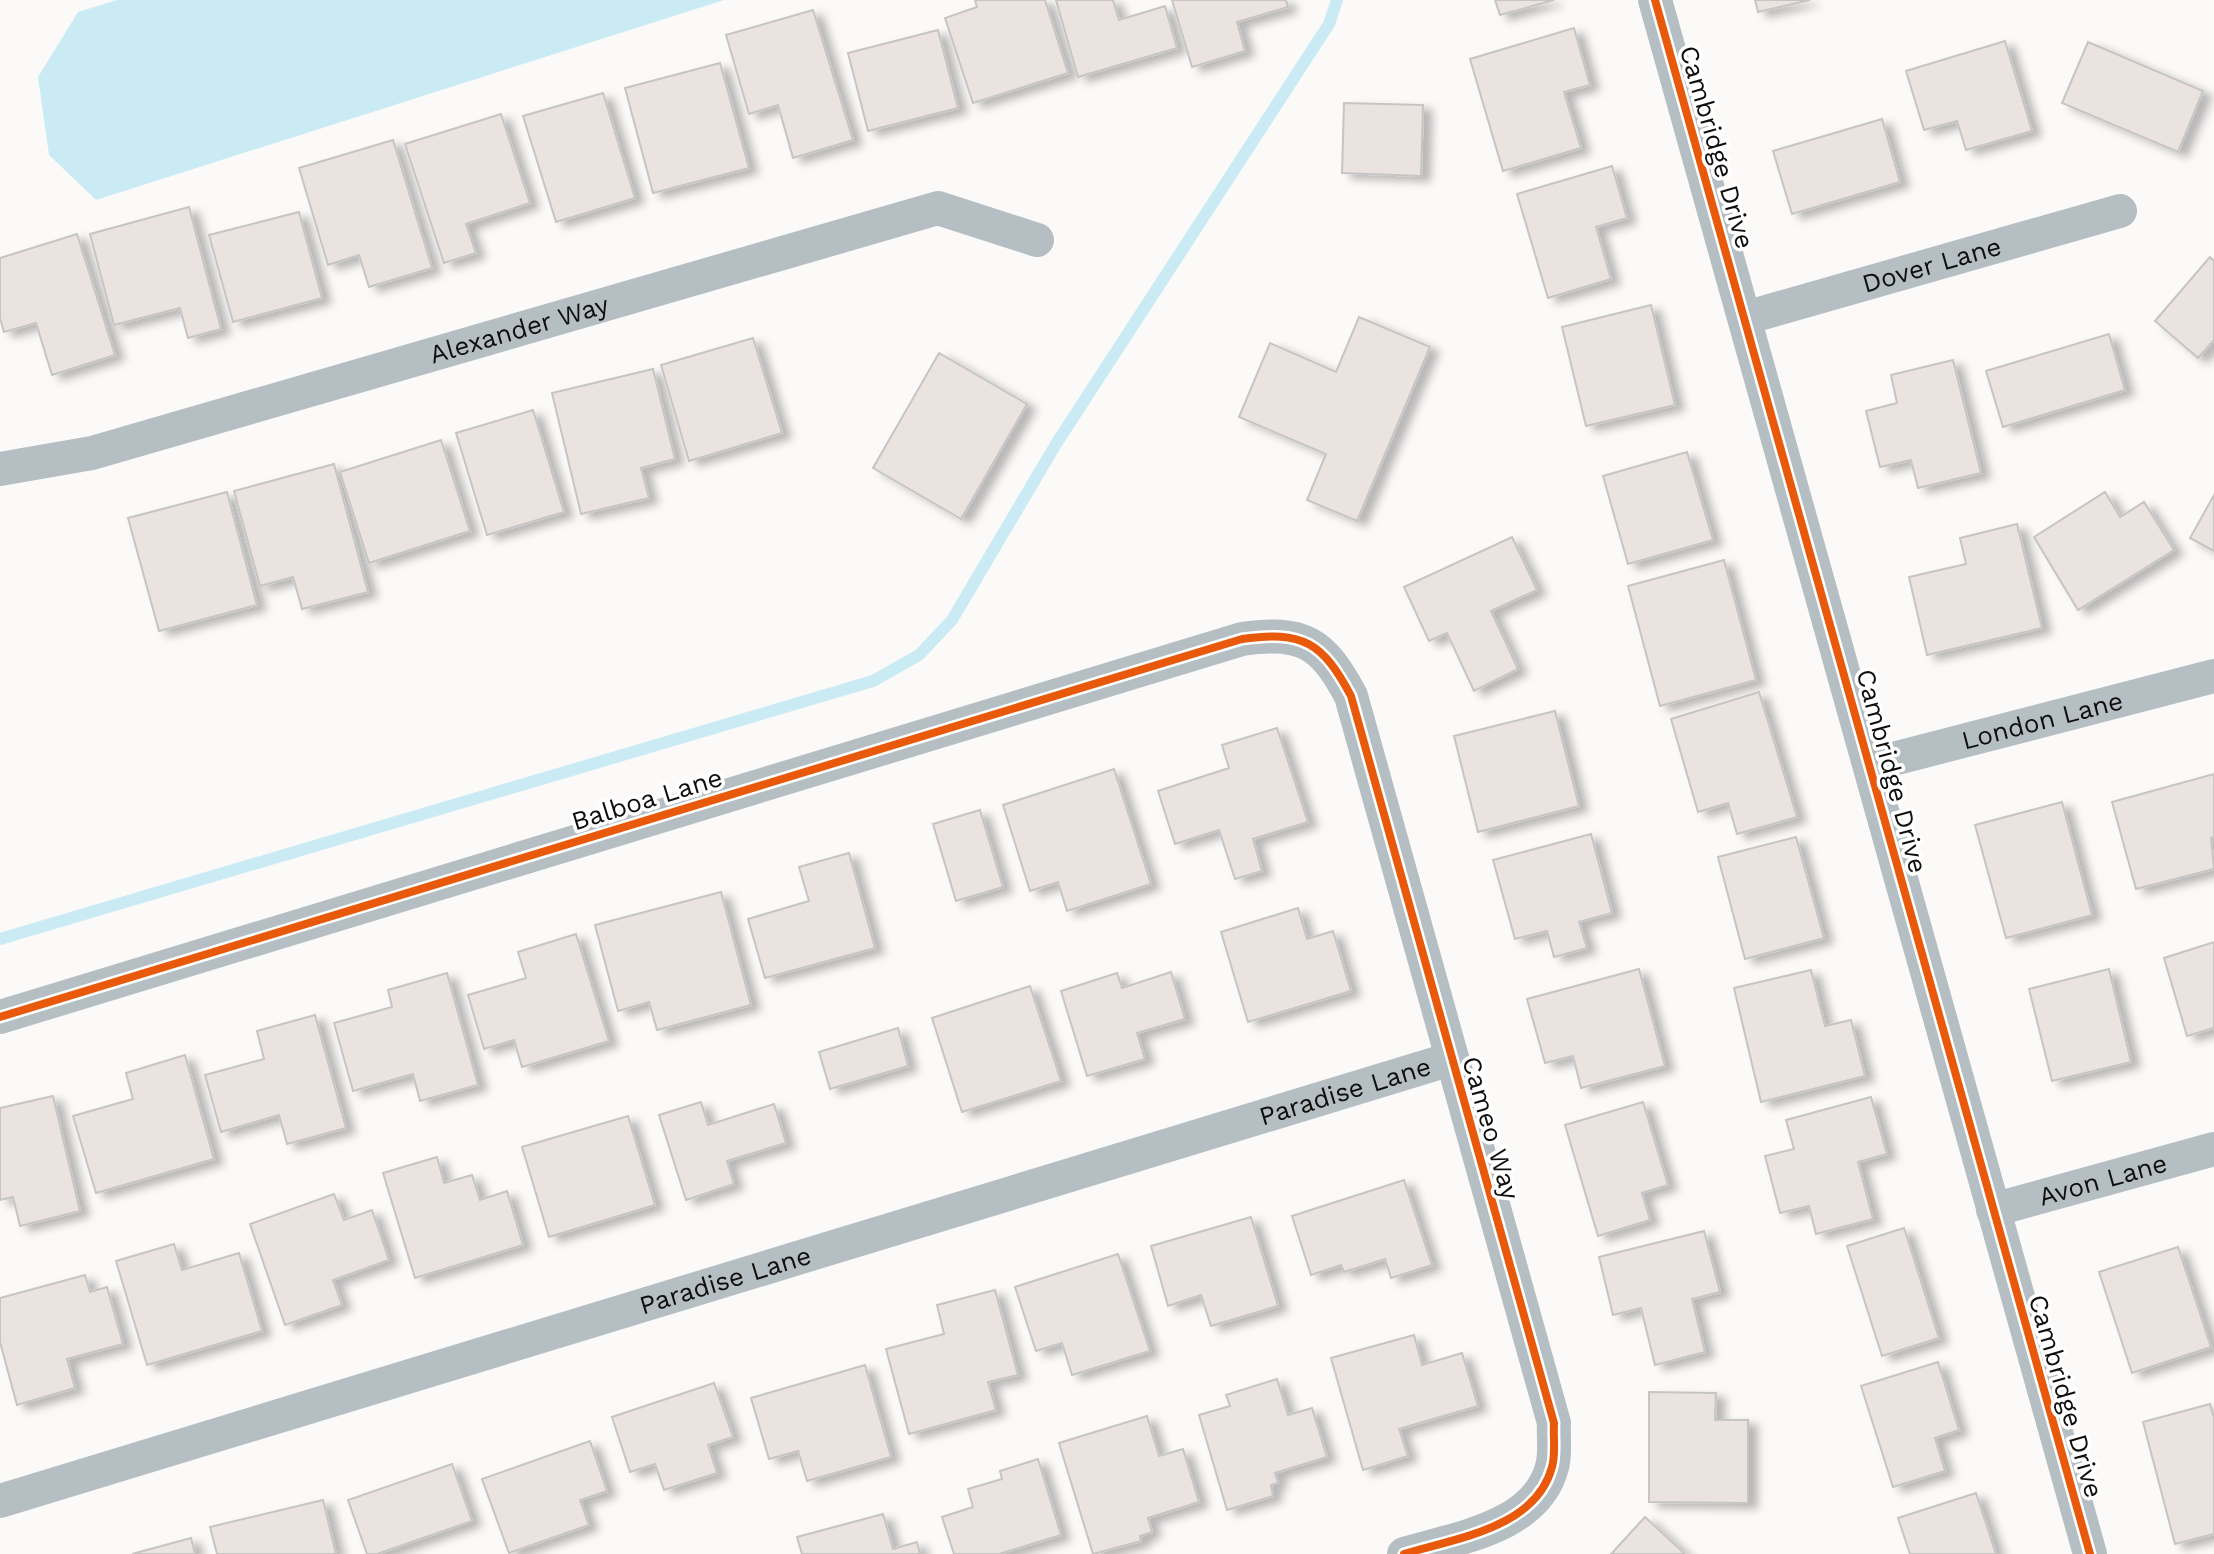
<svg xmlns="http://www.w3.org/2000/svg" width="2214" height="1554" font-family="'Work Sans',sans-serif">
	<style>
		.water { fill: #caebf4 }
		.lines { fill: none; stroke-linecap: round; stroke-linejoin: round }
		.stream { stroke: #caebf4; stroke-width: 12 }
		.building { fill: #eae3df; stroke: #c7c5c4; stroke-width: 2; filter: url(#shadow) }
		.minor { stroke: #b5bec2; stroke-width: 34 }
		.cycleway-casing { stroke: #fff; stroke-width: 13 }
		.cycleway { stroke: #e8590c; stroke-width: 8 }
		.labels { text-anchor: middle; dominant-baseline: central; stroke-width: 7; stroke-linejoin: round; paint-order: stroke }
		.street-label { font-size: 26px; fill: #0f0e0d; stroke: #fff }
	</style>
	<defs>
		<filter id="shadow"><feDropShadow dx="9" dy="5" stdDeviation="4" flood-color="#0004"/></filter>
	</defs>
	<rect width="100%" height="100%" fill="#fcfaf9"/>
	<!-- water -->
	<path class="water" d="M117,0H724L96,200L49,155L38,77L78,12Z"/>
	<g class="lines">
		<!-- stream -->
		<path class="stream" d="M0,939L873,681L919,655L952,620L1056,444L1329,24L1337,0"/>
	</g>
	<!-- building -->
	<path class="building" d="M975,0H1045L1068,73L973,103L945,18L977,7Z
		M1056,0H1113L1119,20L1165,6L1177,48L1078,77Z
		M1172,0H1286L1288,7L1237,22L1245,51L1192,67Z
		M1495,0H1554L1500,15Z
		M1755,0H1810L1758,12Z
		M813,10L853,140L793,158L778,105L749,114L726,35Z
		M1574,28L1590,85L1564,92L1581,148L1503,171L1470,59Z
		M938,30L958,108L868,131L848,53Z
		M2005,41L2032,131L1966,150L1957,121L1924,130L1906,71Z
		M2088,42L2203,91L2178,152L2062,103Z
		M720,63L749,168L653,193L625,88Z
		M603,93L635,198L556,222L523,116Z
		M1344,103L1423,105L1421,176L1342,173Z
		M501,114L530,203L466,224L476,253L444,263L405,144Z
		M1882,119L1900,182L1792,214L1773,151Z
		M393,140L432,268L369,287L359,255L328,265L299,168Z
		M1612,166L1627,218L1596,227L1611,279L1548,298L1517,194Z
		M189,207L221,329L188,338L180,308L114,325L90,234Z
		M299,212L322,298L233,322L209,235Z
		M77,234L115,355L52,375L36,323L4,332L0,318V258Z
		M2210,257L2214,261V340L2198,358L2155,321Z
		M1651,305L1675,405L1586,426L1562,327Z
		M1359,317L1430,347L1357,521L1307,500L1326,454L1239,417L1270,343L1336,372Z
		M2109,334L2125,390L2003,427L1986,371Z
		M753,338L782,433L689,461L661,365Z
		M939,353L1027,404L961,519L873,468Z
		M1953,360L1981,473L1918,488L1911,460L1880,467L1866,411L1897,403L1891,375Z
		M653,369L675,459L641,468L649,498L581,514L552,393Z
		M533,410L564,512L487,535L456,433Z
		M441,440L470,531L369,563L340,472Z
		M1687,452L1713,540L1628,564L1603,476Z
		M334,464L368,592L302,609L293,577L260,586L234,491Z
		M227,492L257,605L159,631L128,518Z
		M2105,492L2120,517L2144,502L2174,550L2078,610L2034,537Z
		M2214,495V551L2190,538Z
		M2017,524L2042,628L1927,655L1909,577L1966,564L1960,538Z
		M1512,537L1537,590L1491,611L1518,669L1474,691L1447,633L1429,641L1404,587Z
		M1724,560L1756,680L1660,706L1628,586Z
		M1759,692L1797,817L1737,834L1728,803L1698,812L1671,719Z
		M1555,711L1579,806L1478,832L1454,736Z
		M1277,728L1308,822L1253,839L1262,871L1235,879L1219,830L1175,844L1158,791L1229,768L1222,745Z
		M1114,769L1151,884L1067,911L1058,882L1030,891L1003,805Z
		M2214,774V837L2211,838L2214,869L2136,889L2112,802Z
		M2062,802L2092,915L2006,938L1975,825Z
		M980,810L1003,887L956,901L933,824Z
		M1591,834L1612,913L1579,922L1587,948L1554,957L1547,931L1515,939L1493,860Z
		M1796,837L1824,938L1745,959L1718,857Z
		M849,853L875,948L765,978L748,919L809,901L799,867Z
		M721,892L751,1005L657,1030L649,1002L618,1011L595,925Z
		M1298,908L1307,939L1333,931L1351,991L1248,1022L1221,932Z
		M576,934L609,1041L522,1067L514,1040L484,1049L468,995L526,978L518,952Z
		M2214,942V1028L2187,1036L2164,958Z
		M1639,969L1665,1066L1581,1088L1573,1056L1545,1063L1527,999Z
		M2109,969L2131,1062L2052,1081L2029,989Z
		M1811,970L1825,1026L1851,1020L1865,1076L1761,1102L1734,988Z
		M1171,972L1185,1019L1137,1033L1145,1059L1087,1076L1061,991L1117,973L1122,988Z
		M447,973L478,1085L420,1101L413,1074L353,1091L334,1023L392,1007L388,990Z
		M1030,986L1061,1081L962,1112L932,1018Z
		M315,1015L346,1128L287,1144L279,1115L221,1132L205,1075L264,1059L257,1031Z
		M898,1028L908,1066L830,1089L819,1052Z
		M185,1055L214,1159L96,1193L73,1116L133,1099L126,1073Z
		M53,1096L80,1211L20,1226L13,1197L0,1200V1108Z
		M1871,1097L1887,1154L1858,1162L1873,1219L1816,1234L1809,1206L1780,1213L1765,1156L1794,1149L1786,1120Z
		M701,1102L708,1125L774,1104L786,1143L727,1161L734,1184L686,1200L659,1115Z
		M1643,1102L1668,1185L1642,1193L1650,1220L1598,1236L1565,1125Z
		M628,1116L655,1205L549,1237L522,1147Z
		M437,1157L444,1183L472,1175L480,1200L507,1191L523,1245L415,1278L383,1173Z
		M1404,1180L1432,1265L1391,1278L1385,1259L1344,1272L1341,1265L1311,1275L1292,1216Z
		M334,1194L344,1220L372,1210L389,1260L333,1280L342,1305L285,1325L250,1224Z
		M1251,1217L1278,1306L1211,1326L1201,1295L1168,1306L1151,1246Z
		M1904,1228L1939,1338L1882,1356L1847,1246Z
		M1704,1231L1720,1292L1692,1299L1705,1352L1655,1365L1641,1308L1613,1315L1599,1257Z
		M174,1244L182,1270L239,1253L262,1331L147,1365L116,1261Z
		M2178,1247L2211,1347L2132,1373L2099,1272Z
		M1118,1254L1150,1351L1072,1375L1062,1343L1036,1351L1015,1287Z
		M85,1275L90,1292L107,1287L123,1344L67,1359L75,1388L17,1405L0,1342V1298Z
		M995,1290L1018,1375L988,1382L996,1410L909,1434L886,1349L944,1334L937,1305Z
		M1414,1335L1422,1365L1462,1353L1478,1406L1399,1429L1408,1456L1363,1470L1331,1358Z
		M1938,1362L1959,1430L1935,1438L1945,1471L1893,1487L1861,1386Z
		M865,1365L891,1457L807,1481L798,1451L769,1459L751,1398Z
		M1277,1379L1288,1415L1312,1408L1327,1457L1275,1473L1278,1483L1271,1485L1273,1496L1227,1510L1199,1415L1230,1406L1226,1395Z
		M714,1383L733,1437L708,1445L717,1473L664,1490L655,1464L630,1472L612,1417Z
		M1649,1392L1716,1393L1715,1420H1748V1503L1649,1502Z
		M2210,1404L2214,1418V1534L2175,1544L2143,1422Z
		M1147,1416L1159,1456L1183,1449L1199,1502L1148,1518L1152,1532L1140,1536L1141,1541L1093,1554L1059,1443Z
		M590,1441L607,1491L580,1500L589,1525L509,1553L482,1479Z
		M1038,1459L1061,1535L999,1554H954L942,1517L973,1507L968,1489L1002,1479L1000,1471Z
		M452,1464L472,1521L377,1554H367L348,1500Z
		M1976,1493L1996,1554H1910L1898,1518Z
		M323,1500L336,1554H217L210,1527Z
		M883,1514L893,1549L917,1542L920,1554H802L797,1537Z
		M1645,1517L1685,1554H1611Z
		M191,1538L195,1554H132Z"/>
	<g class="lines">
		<!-- minor -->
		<g class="minor">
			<path d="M1655,0L2090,1554"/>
			<path id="s1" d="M1745,318L2120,211"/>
			<path id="s2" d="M0,469L92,453L938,208L1037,240"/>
			<path id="s3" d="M1870,765L2214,676"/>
			<path d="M0,1017L1242,639C1303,630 1323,643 1351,696L1554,1423C1553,1437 1556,1454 1552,1467C1536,1528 1456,1538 1404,1554"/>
			<path id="s4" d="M1993,1210L2214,1149"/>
			<path id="s5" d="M0,1501L1451,1059"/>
		</g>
		<!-- cycleway casing -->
		<g class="cycleway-casing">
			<path id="cycleway" d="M1655,0L2090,1554
				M0,1017L1242,639C1303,630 1323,643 1351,696L1554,1423C1553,1437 1556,1454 1552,1467C1536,1528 1456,1538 1404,1554"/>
		</g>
		<!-- cycleway -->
		<use href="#cycleway" class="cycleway"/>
	</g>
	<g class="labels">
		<!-- street labels -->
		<g class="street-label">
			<text transform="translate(1717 147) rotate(74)">Cambridge Drive</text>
			<text stroke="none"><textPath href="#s1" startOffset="194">Dover Lane</textPath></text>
			<text stroke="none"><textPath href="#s2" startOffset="538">Alexander Way</textPath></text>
			<text stroke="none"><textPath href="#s3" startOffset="178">London Lane</textPath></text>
			<text transform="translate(1892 771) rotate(75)">Cambridge Drive</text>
			<text transform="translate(647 799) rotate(-17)">Balboa Lane</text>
			<text stroke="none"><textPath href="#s5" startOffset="1406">Paradise Lane</textPath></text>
			<text transform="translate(1491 1128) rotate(74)">Cameo Way</text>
			<text stroke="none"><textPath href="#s4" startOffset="114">Avon Lane</textPath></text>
			<text stroke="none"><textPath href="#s5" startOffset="758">Paradise Lane</textPath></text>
			<text transform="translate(2066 1396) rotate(74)">Cambridge Drive</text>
		</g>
	</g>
</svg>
